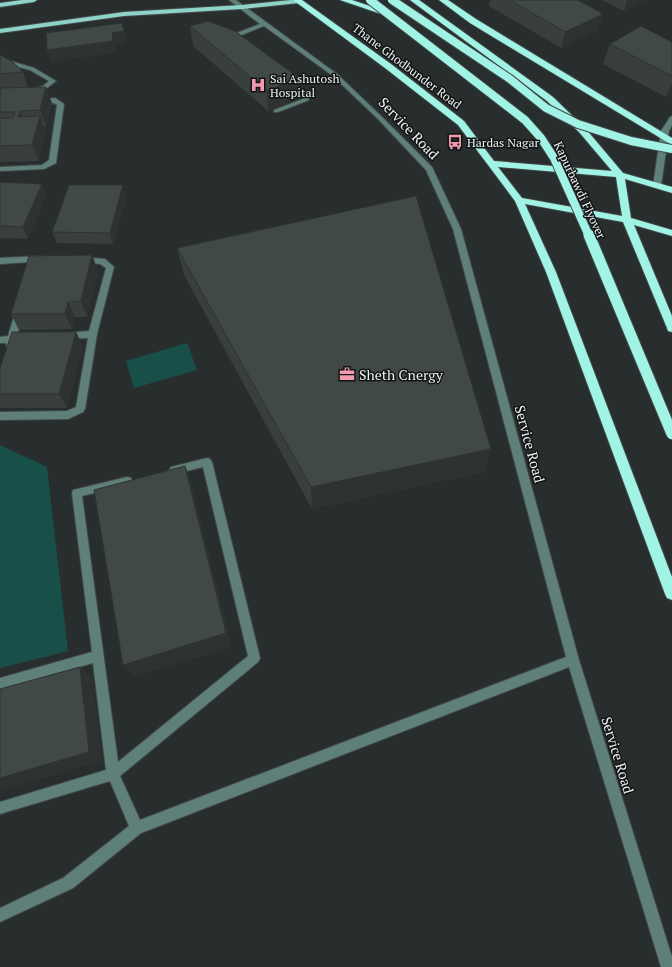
<svg xmlns="http://www.w3.org/2000/svg" width="672" height="967" font-family="'PT Serif',serif">
	<style>
		.green { fill: #185049 }
		.lines { fill: none; stroke-linecap: round; stroke-linejoin: round }
		.minor-casing { stroke: #434948; stroke-width: 2 }
		.major-casing { stroke: #434948; stroke-width: 2 }
		.highway-casing { stroke: #434948; stroke-width: 2 }
		.minor { fill: #5f7f79; fill-rule: evenodd }
		.major { fill: #8fd2c7; fill-rule: evenodd }
		.highway { fill: #a1f3e6; fill-rule: evenodd }
		.highway-bridge-far1-casing { stroke: #434948; stroke-width: 10; stroke-linecap: butt }
		.highway-bridge-casing { stroke: #434948; stroke-width: 13; stroke-linecap: butt }
		.highway-bridge-far1 { stroke: #a1f3e6; stroke-width: 8 }
		.highway-bridge { stroke: #a1f3e6; stroke-width: 11 }
		.wall { fill: #383f3d }
		.shaded-wall { fill: #2e3332 }
		.building { fill: #414947; stroke: #2e3332 }
		.labels { text-anchor: middle; dominant-baseline: central; stroke-width: 3; stroke-linejoin: round; paint-order: stroke }
		.far-street-label { font-size: 12px; fill: #eef2f1; stroke: #121515 }
		.far-poi-label { font-size: 12px; fill: #eef2f1; stroke: #121515; text-anchor: start }
		.street-label { font-size: 14px; fill: #eef2f1; stroke: #121515 }
		.poi-label { font-size: 14px; fill: #eef2f1; stroke: #121515; text-anchor: start }
	</style>
	<rect width="100%" height="100%" fill="#272e2d"/>
	<!-- green -->
	<path class="green" d="M187,343L197,370L134,388L126,361Z
		M0,445L47,467L68,651L0,668Z"/>
	<g class="lines">
		<!-- minor casing -->
		<g class="minor-casing">
			<path id="minor" d="M229,0H236L337,74L382,117L432,167L461,229L579,660L672,957V967H661L569,667L141,833L73,888L0,922V908L63,878L129,826L110,781L0,814V802L106,770L93,663L0,690V678L92,652L72,493L73,490L127,477L131,478L132,481L131,484L127,485L82,496L118,762L248,656L203,467L174,474L171,473L169,470L171,467L207,458L210,459L212,462L260,658L258,662L120,776L140,820L566,657L453,229L426,170L378,119L333,76L264,26L234,38L233,43H229V36L260,24Z
				M0,58L34,68L56,81L47,88L32,91V89L43,86L49,81L30,70L0,62Z
				M287,83H291L309,96V100L278,112H274V110L303,99L287,85Z
				M55,98L64,104L56,163L44,169L0,171V167L42,165L49,160L57,105C51,100 42,106 36,101L39,99Z
				M672,116V125L669,131L661,186L657,188L653,186L661,131L670,117Z
				M41,256L45,259L44,261L0,264V258Z
				M81,257L105,259L114,267L97,334L85,409L83,412L68,419L0,420V412L67,411L76,407L88,338L64,339L60,336L64,333L89,331L106,268L100,264L78,262V258Z
				M20,307L24,310L17,336L21,337L22,339L21,341L15,342L13,347H7L6,343H0V337L8,336L16,310Z"/>
		</g>
		<!-- major casing -->
		<g class="major-casing">
			<path id="major" d="M22,0H37L34,2L0,7V3Z
				M291,0L302,1L299,3L242,9L124,16L0,33V29L124,12L242,5Z"/>
		</g>
		<!-- highway casing -->
		<g class="highway-casing">
			<path id="highway" d="M293,0H302L391,64L464,121L494,161L612,171L579,132L547,101L410,0H419L553,97L585,128L623,173L672,187V193L625,179L631,218L672,230V236L634,225L672,316V332L668,331L667,328L623,222L525,204L556,272L672,577V600L667,598L665,594L546,272L515,201L458,125L385,68ZM498,167L616,177L622,216L522,198Z
				M340,0H352L391,13L390,15H384Z
				M439,0H448L476,19L672,138V145L470,23Z"/>
		</g>
		<!-- minor -->
		<use href="#minor" class="minor"/>
		<!-- major -->
		<use href="#major" class="major"/>
		<!-- highway -->
		<use href="#highway" class="highway"/>
		<!-- highway-bridge-far1 casing -->
		<g class="highway-bridge-far1-casing">
			<path id="highway-bridge-far1" d="M370,0L525,120L541,138L554,158L589,236
				M392,0L510,79L546,108L578,124L631,141L672,149"/>
		</g>
		<!-- highway-bridge casing -->
		<g class="highway-bridge-casing">
			<path id="highway-bridge" d="M589,235L672,434"/>
		</g>
		<!-- highway-bridge-far1 -->
		<use href="#highway-bridge-far1" class="highway-bridge-far1"/>
		<!-- highway-bridge -->
		<use href="#highway-bridge" class="highway-bridge"/>
	</g>
	<!-- wall -->
	<path class="wall" d="M490,0H578L598,30L561,48L489,6Z
		M602,0H645L624,11Z
		M190,26L300,98L268,111L193,46Z
		M672,42V93L666,97L603,64L610,44Z
		M0,55L23,72L28,87L52,103L46,126L44,127L46,133L39,161L0,162Z
		M0,182L46,196L28,239L0,238Z
		M127,197L113,244L57,243L52,232Z
		M177,248L484,472L312,509L184,275Z
		M92,255L98,271L87,317H75L72,329L19,330L11,314Z
		M76,332L83,347L67,408H1L0,406V368Z"/>
	<!-- shaded-wall -->
	<path class="shaded-wall" d="M627,0H645L624,11Z
		M603,14L598,30L561,48L565,32Z
		M122,23L127,43L115,45L116,53L51,62L47,50L112,33Z
		M299,78L300,98L268,111L267,91Z
		M672,82V93L666,97Z
		M46,87L52,103L46,126L40,110Z
		M20,111L27,127L18,117Z
		M40,116L46,133L39,161L32,145Z
		M42,184L46,196L28,239L23,227Z
		M123,185L127,197L113,244L110,233Z
		M92,255L98,271L87,317L81,301Z
		M68,302L75,317L72,329L65,314Z
		M76,332L83,347L67,408L59,394Z
		M491,449L484,472L312,509L311,487Z
		M185,466L192,485L232,647L133,677L123,665Z
		M80,667L93,679L102,761L0,791V778Z"/>
	<!-- building -->
	<path class="building" d="M510,0H578L603,14L565,32Z
		M208,21L235,31L299,78L267,91L190,26Z
		M122,23L124,31L112,33L113,41L47,50L46,33Z
		M641,26L672,42V76L610,44Z
		M0,55L2,56L14,63L23,72L0,74Z
		M46,87L40,110L20,111L18,117L40,116L32,145L0,146V118H13L15,112H0V91L1,88Z
		M0,182L42,184L23,227L0,226Z
		M69,185H123L110,233L52,232Z
		M416,196L491,449L311,487L177,248Z
		M92,255L81,301L68,302L65,314H11L29,256Z
		M12,332H76L59,394H0V368Z
		M185,466L226,633L123,665L94,490Z
		M80,667L89,752L0,778V689Z"/>
	<!-- icons -->
	<defs>
		<g id="hospital-bare" transform="scale(1.2)"><path d="M-5-5h3v3.5h4V-5h3V5h-3V1.5h-4V5h-3Z" fill="#f19ab0" stroke="#121515" stroke-width="2.5" paint-order="stroke"/></g>
		<g id="bus-bare" transform="scale(1.2)"><path d="M-5-6H5V4H4V6H2V4H-2V6H-4V4H-5ZM-3.5-4V0h7V-4ZM-3.5 1.2v1.5H-2V1.2ZM2 1.2v1.5H3.5V1.2Z" fill="#f19ab0" stroke="#121515" stroke-width="2.5" paint-order="stroke"/></g>
		<g id="office-bare" transform="scale(1.2)"><path d="M-6-3h4V-5.5h4V-3h4V5H-6ZM-1-4.5V-3h2v-1.5ZM-6 0V1H6V0Z" fill="#f19ab0" stroke="#121515" stroke-width="2.5" paint-order="stroke"/></g>
	</defs>
	<g fill-rule="evenodd">
		<use href="#hospital-bare" x="258" y="85"/>
		<use href="#bus-bare" x="455" y="142"/>
		<use href="#office-bare" x="347" y="374"/>
	</g>
	<g class="labels">
		<!-- far-street labels -->
		<g class="far-street-label">
			<text transform="translate(407 66) rotate(37)">Thane Ghodbunder Road</text>
			<text transform="translate(580 190) rotate(65)">Kapurbawdi Flyover</text>
		</g>
		<!-- far-poi labels -->
		<g class="far-poi-label">
			<text x="270" y="78">Sai Ashutosh<tspan x="270" dy="14">Hospital</tspan></text>
			<text x="467" y="142">Hardas Nagar</text>
		</g>
		<!-- street labels -->
		<g class="street-label">
			<text transform="translate(409 128) rotate(46)">Service Road</text>
			<text transform="translate(530 444) rotate(75)">Service Road</text>
			<text transform="translate(618 755) rotate(73)">Service Road</text>
		</g>
		<!-- poi labels -->
		<g class="poi-label">
			<text x="359" y="374">Sheth Cnergy</text>
		</g>
	</g>
</svg>
